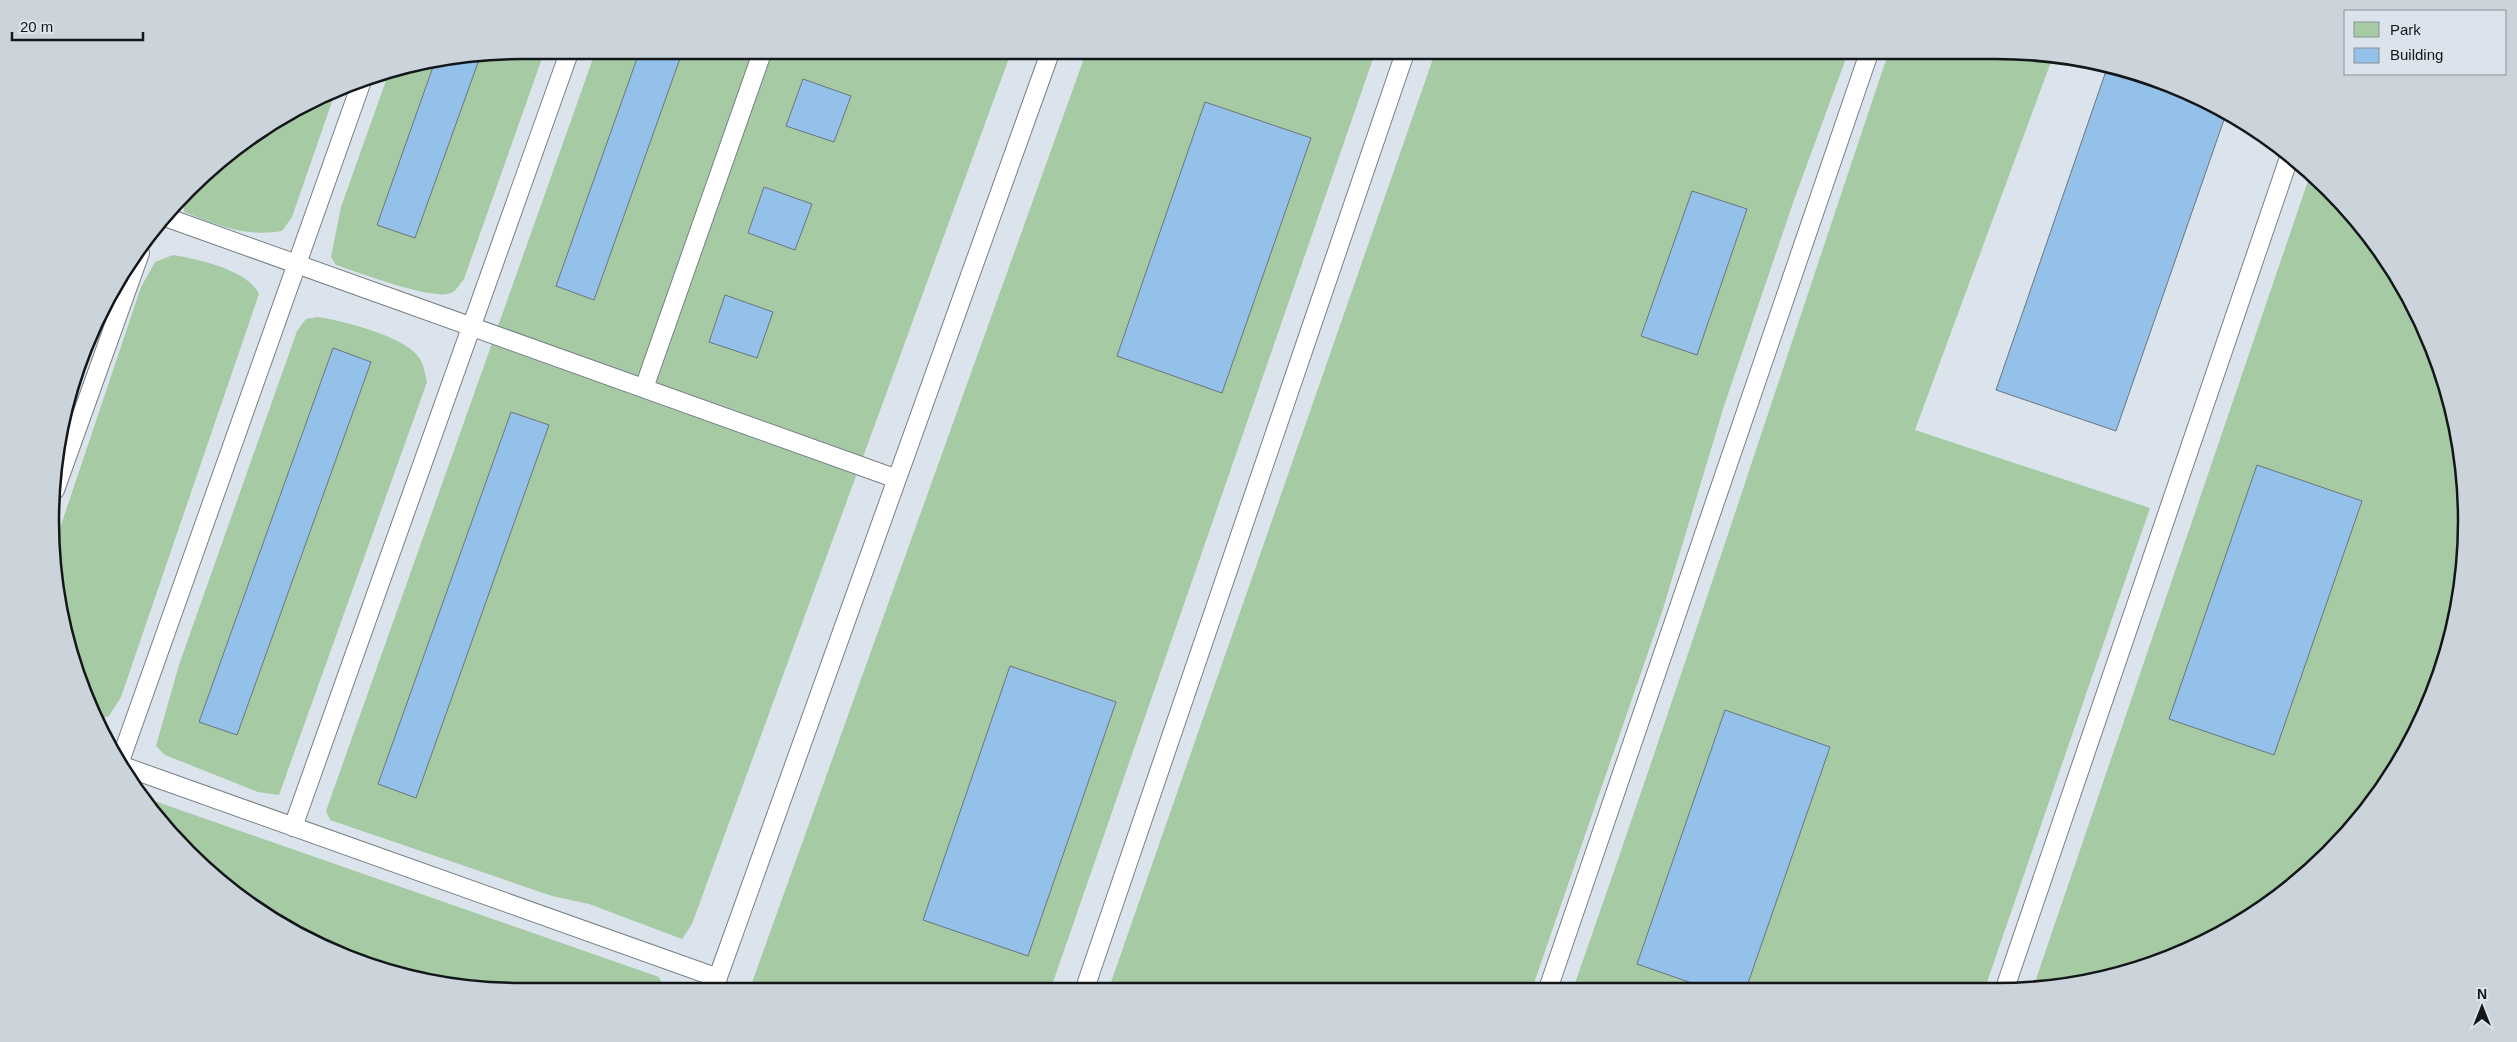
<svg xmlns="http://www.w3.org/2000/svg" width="2517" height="1042" font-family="Helvetica,sans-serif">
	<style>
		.green { fill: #a6caa4 }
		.building { fill: #93c1ea; stroke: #6c747b }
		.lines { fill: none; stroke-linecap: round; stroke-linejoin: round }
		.lane-casing { stroke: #788087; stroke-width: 20 }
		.lane { stroke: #fff; stroke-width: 18 }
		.rim { fill: none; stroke: #14171a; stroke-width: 2.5 }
	</style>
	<rect width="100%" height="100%" fill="#dbe4ec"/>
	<!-- green -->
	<path class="green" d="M521,50H545L464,279C460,284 456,291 451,293C434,301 357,272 336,265L331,257L341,207L389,72Z
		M596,50H1012L692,924L682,939L589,904L552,896L330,820L326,811Z
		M1087,50H1376L1050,991H749Z
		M1436,50H1849L1794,200L1724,406L1663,609L1532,989L1116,990L1109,988Z
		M1892,50H1996L2052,59L1915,430L2150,508L1985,988L1573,989C1681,682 1781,372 1885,63Z
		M336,90L292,217L282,231C245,237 219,226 184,212L183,200L211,167L286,113Z
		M2311,172L2369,234L2418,312L2451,399L2466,490L2463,582L2442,672L2387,783L2306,875L2177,956L2058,988H2033Z
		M173,255C198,259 248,270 259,294L121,697L109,716L97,721L86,701L59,613L57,537L141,287L155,262Z
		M317,317C341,320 408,337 420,359C424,365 425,375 427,382L279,795L258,792L165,755L156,746L179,665L297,331L306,319Z
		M143,797L659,977L666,991L521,992L379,969L358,961L235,895Z"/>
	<!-- building -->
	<path class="building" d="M640,50H683L594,300L556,286Z
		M480,57L415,238L377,225L434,64Z
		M2107,68L2147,75L2227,111L2116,431L1996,390Z
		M803,79L851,96L834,142L786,126Z
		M1205,102L1311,138L1222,393L1117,356Z
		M764,187L812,204L795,250L748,233Z
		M1692,191L1747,209L1697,355L1641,336Z
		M725,295L773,312L757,358L709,342Z
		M333,348L371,362L237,735L199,722Z
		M511,412L549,425L416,798L378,784Z
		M2257,465L2362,501L2274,755L2169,719Z
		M1010,666L1116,702L1028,956L923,920Z
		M1725,710L1830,747L1746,989H1709L1637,964Z"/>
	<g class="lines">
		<!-- lane casing -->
		<g class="lane-casing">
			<path id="lane" d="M168,218L897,479
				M644,388L763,50
				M55,490L140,253
				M119,764L363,78
				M120,765L718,978
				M293,827L570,50
				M2005,988L2290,155
				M1548,989L1870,50
				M713,991L1051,50
				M1084,991L1406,50"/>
		</g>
		<!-- lane -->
		<use href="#lane" class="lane"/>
	</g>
	<!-- crop -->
	<path d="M0 0H2517V1042H0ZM521 59H1996A462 462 0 0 1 2458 521V521A462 462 0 0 1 1996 983H521A462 462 0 0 1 59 521V521A462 462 0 0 1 521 59Z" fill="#cbd4db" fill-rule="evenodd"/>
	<path class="rim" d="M521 59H1996A462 462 0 0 1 2458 521V521A462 462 0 0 1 1996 983H521A462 462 0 0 1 59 521V521A462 462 0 0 1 521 59Z"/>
	<!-- legend -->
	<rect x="2344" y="10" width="162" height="65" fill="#dbe4ec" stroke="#8b9298"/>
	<rect x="2354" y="22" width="25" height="15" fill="#a6caa4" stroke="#8b9298"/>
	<text x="2390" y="35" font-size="15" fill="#14171a">Park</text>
	<rect x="2354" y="48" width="25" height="15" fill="#93c1ea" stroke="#8b9298"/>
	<text x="2390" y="60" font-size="15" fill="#14171a">Building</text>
	<!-- north arrow -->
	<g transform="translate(2482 1007)" stroke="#dbe4ec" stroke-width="4" paint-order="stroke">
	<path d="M0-4L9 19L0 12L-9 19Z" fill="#14171a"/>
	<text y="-8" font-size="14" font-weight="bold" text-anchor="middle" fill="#14171a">N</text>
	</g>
	<!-- scale -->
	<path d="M12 32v8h131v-8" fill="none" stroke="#14171a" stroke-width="2.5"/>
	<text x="20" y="32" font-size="15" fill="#14171a" stroke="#dbe4ec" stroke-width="4" paint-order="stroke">20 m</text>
</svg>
